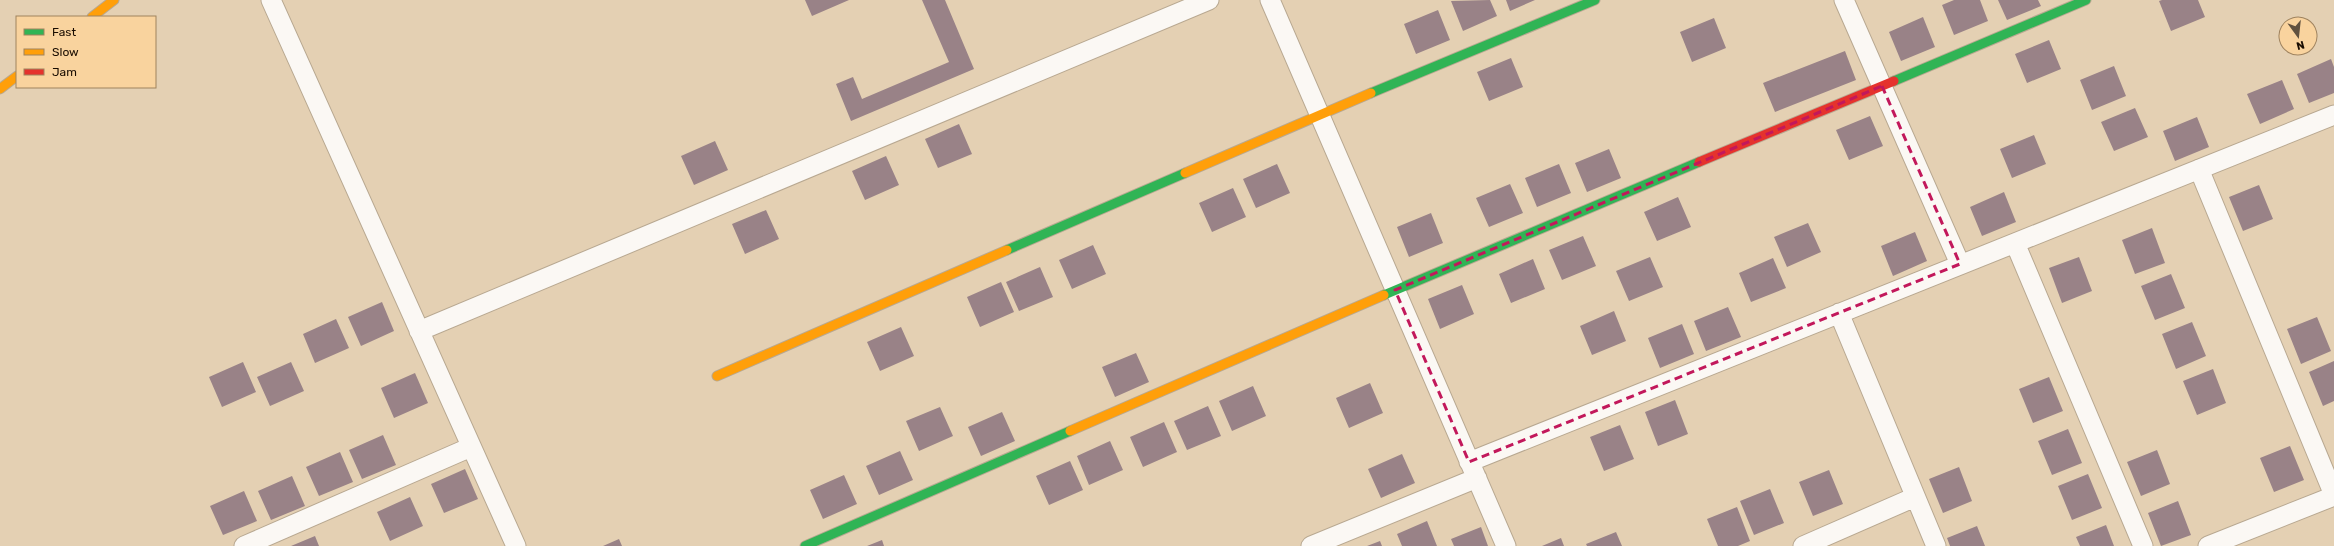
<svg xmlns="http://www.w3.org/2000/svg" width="2334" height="546" font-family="Rubik,sans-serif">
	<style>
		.building { fill: #998287 }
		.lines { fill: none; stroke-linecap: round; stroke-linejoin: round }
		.street-casing { stroke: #b8a891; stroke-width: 21 }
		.fast-casing { stroke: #b8a891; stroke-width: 11 }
		.slow-casing { stroke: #b8a891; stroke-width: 11 }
		.jam-casing { stroke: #b8a891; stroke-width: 11 }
		.street { stroke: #fbf8f4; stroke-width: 19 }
		.fast { stroke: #30b455; stroke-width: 9 }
		.slow { stroke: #ff9f0a; stroke-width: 9 }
		.jam { stroke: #e5322d; stroke-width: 9 }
		.marked { fill: none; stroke: #c2185b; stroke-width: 3; stroke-dasharray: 8 5; stroke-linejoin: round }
	</style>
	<rect width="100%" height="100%" fill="#e4d0b3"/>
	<!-- building -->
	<path class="building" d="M805,0H849L812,16Z
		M922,0H945L974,69L851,121L836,84L853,77L862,99L949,62Z
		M1490,0L1497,16L1463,31L1451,1Z
		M1506,0H1535L1510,11Z
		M1954,0H1980L1988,21L1954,35L1942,5Z
		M1998,0H2038L2041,6L2007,20Z
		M2162,0H2198L2205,17L2171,31L2159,1Z
		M1438,10L1450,40L1416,54L1404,24Z
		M1923,17L1935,47L1901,61L1889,32Z
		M1714,18L1726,48L1692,62L1680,32Z
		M2049,40L2061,69L2027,83L2015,54Z
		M1845,51L1856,80L1775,112L1763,83Z
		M1511,58L1523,87L1489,101L1477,72Z
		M2331,59L2334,67V93L2309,103L2297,74Z
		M2114,66L2126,96L2092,110L2080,80Z
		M2282,80L2294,109L2260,124L2247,94Z
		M2135,108L2148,137L2114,151L2101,122Z
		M1870,116L1883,146L1849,160L1836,130Z
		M2197,117L2209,147L2175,161L2163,131Z
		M959,124L972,154L938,168L925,139Z
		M2034,135L2046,164L2012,178L2000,149Z
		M715,141L728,170L694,185L681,156Z
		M1609,149L1621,178L1587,192L1575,163Z
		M886,156L899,185L865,200L852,171Z
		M1277,164L1290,193L1256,208L1243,179Z
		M1559,164L1571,193L1537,207L1525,178Z
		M1510,184L1523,213L1489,227L1476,198Z
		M2259,185L2273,219L2243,231L2229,197Z
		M1233,188L1246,217L1212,232L1199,203Z
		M2004,192L2016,222L1982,236L1970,207Z
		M1678,197L1691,227L1657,241L1644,212Z
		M766,210L779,239L745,254L732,224Z
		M1431,213L1443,243L1409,257L1397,227Z
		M1808,223L1821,252L1787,267L1774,237Z
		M2152,228L2165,263L2135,274L2122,240Z
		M1915,232L1927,261L1893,276L1881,246Z
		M1583,236L1596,266L1562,280L1549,250Z
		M1093,245L1106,274L1072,289L1059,260Z
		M1650,257L1663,287L1629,301L1616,271Z
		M2079,257L2092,291L2062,303L2049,268Z
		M1773,258L1786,288L1751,302L1739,273Z
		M1533,259L1545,289L1511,303L1499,274Z
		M1040,267L1053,297L1019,311L1006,282Z
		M2171,274L2185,308L2155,320L2141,286Z
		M1001,282L1014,312L980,327L967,297Z
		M1462,285L1474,314L1440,329L1428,299Z
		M382,302L394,331L361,346L348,317Z
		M1728,307L1741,337L1706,351L1694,321Z
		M1614,311L1626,341L1592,355L1580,326Z
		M2317,317L2331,351L2301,364L2287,329Z
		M336,319L349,348L315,363L303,334Z
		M2192,322L2206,356L2176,369L2162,334Z
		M1682,324L1694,354L1660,368L1648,338Z
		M901,327L914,356L880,371L867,342Z
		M1136,353L1149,382L1115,397L1102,367Z
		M2334,361V401L2323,406L2309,372Z
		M243,362L256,392L222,407L209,377Z
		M291,362L304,391L270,406L257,377Z
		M2213,369L2226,403L2197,415L2183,381Z
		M415,373L428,403L394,418L381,388Z
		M2049,377L2063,411L2033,423L2019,389Z
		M1370,383L1383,413L1349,428L1336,398Z
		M1253,386L1266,416L1232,431L1219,401Z
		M1675,400L1688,434L1658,446L1645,412Z
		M1208,406L1221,436L1187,450L1174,421Z
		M940,407L953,436L919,451L906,421Z
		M1002,412L1015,441L981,456L968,427Z
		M1164,422L1177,452L1143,467L1130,437Z
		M1620,425L1634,459L1604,471L1590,437Z
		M2068,429L2082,463L2052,475L2038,441Z
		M383,435L396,465L362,479L349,450Z
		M1110,441L1123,470L1089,485L1077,456Z
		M2290,446L2304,480L2274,492L2260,458Z
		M2157,450L2170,484L2141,496L2127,462Z
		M900,451L913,480L879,495L866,466Z
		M340,452L353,482L319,496L306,467Z
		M1402,454L1415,483L1381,498L1368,469Z
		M1070,461L1083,490L1049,505L1036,476Z
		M1959,467L1972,501L1943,513L1929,479Z
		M465,469L478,499L444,513L431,484Z
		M1829,470L1843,504L1813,516L1799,482Z
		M2088,474L2102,508L2072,520L2058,486Z
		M844,475L857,504L823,519L810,490Z
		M292,476L305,506L271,520L258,491Z
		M1770,489L1784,523L1754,535L1740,501Z
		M244,491L257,521L223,535L210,506Z
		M410,497L423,526L390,541L377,512Z
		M2178,501L2191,535L2161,546L2148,513Z
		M1737,507L1750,541L1738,546H1718L1707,519Z
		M1427,521L1437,546H1402L1397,534Z
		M2106,525L2114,546H2080L2076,537Z
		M1977,526L1985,546H1950L1947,538Z
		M1481,527L1488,546H1454L1451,539Z
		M1616,532L1622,546H1587L1586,544Z
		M315,536L319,546H291Z
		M1561,538L1564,546H1542Z
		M619,539L622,546H603Z
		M882,540L884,546H867Z
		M1380,541L1382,546H1367Z"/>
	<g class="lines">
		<!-- street casing -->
		<g class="street-casing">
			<path id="street" d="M271,0L516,546
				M1270,0L1506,546
				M1844,0L1960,264
				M2199,169L2334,495
				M2015,243L2143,546
				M1839,313L1936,546
				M419,331L1209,0
				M1469,462L2334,115
				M244,546L471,447
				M1311,546L1477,478
				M1803,546L1915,497
				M2208,546L2334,496"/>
		</g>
		<!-- fast casing -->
		<g class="fast-casing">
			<path id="fast" d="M1894,81L2086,0
				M1371,93L1595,0
				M1007,250L1185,173
				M1384,295L1699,162
				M805,546L1070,431"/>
		</g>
		<!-- slow casing -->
		<g class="slow-casing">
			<path id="slow" d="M92,17L114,0
				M0,89L17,76
				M1185,173L1371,93
				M717,376L1007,250
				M1070,431L1384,295"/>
		</g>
		<!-- jam casing -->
		<g class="jam-casing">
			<path id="jam" d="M1699,162L1894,81"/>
		</g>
		<!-- street -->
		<use href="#street" class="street"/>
		<!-- fast -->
		<use href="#fast" class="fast"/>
		<!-- slow -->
		<use href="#slow" class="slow"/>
		<!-- jam -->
		<use href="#jam" class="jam"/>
	</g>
	<!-- marked area -->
	<path class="marked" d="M1882,86L1960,264L1469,462L1395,290Z"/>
	<!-- legend -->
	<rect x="16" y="16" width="140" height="72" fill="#f9d39e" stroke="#9f835f"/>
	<rect x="24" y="29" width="20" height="6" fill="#30b455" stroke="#9f835f"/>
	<text x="52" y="36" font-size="12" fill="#190c00">Fast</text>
	<rect x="24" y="49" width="20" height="6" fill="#ff9f0a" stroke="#9f835f"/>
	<text x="52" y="56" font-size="12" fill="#190c00">Slow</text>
	<rect x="24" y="69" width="20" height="6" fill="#e5322d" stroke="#9f835f"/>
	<text x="52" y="76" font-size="12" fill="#190c00">Jam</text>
	<!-- north arrow -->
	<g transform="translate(2298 36) rotate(165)"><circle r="19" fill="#f9d39e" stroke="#9f835f"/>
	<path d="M0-3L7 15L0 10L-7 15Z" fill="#60513f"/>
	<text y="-6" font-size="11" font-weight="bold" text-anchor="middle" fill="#190c00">N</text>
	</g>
</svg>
